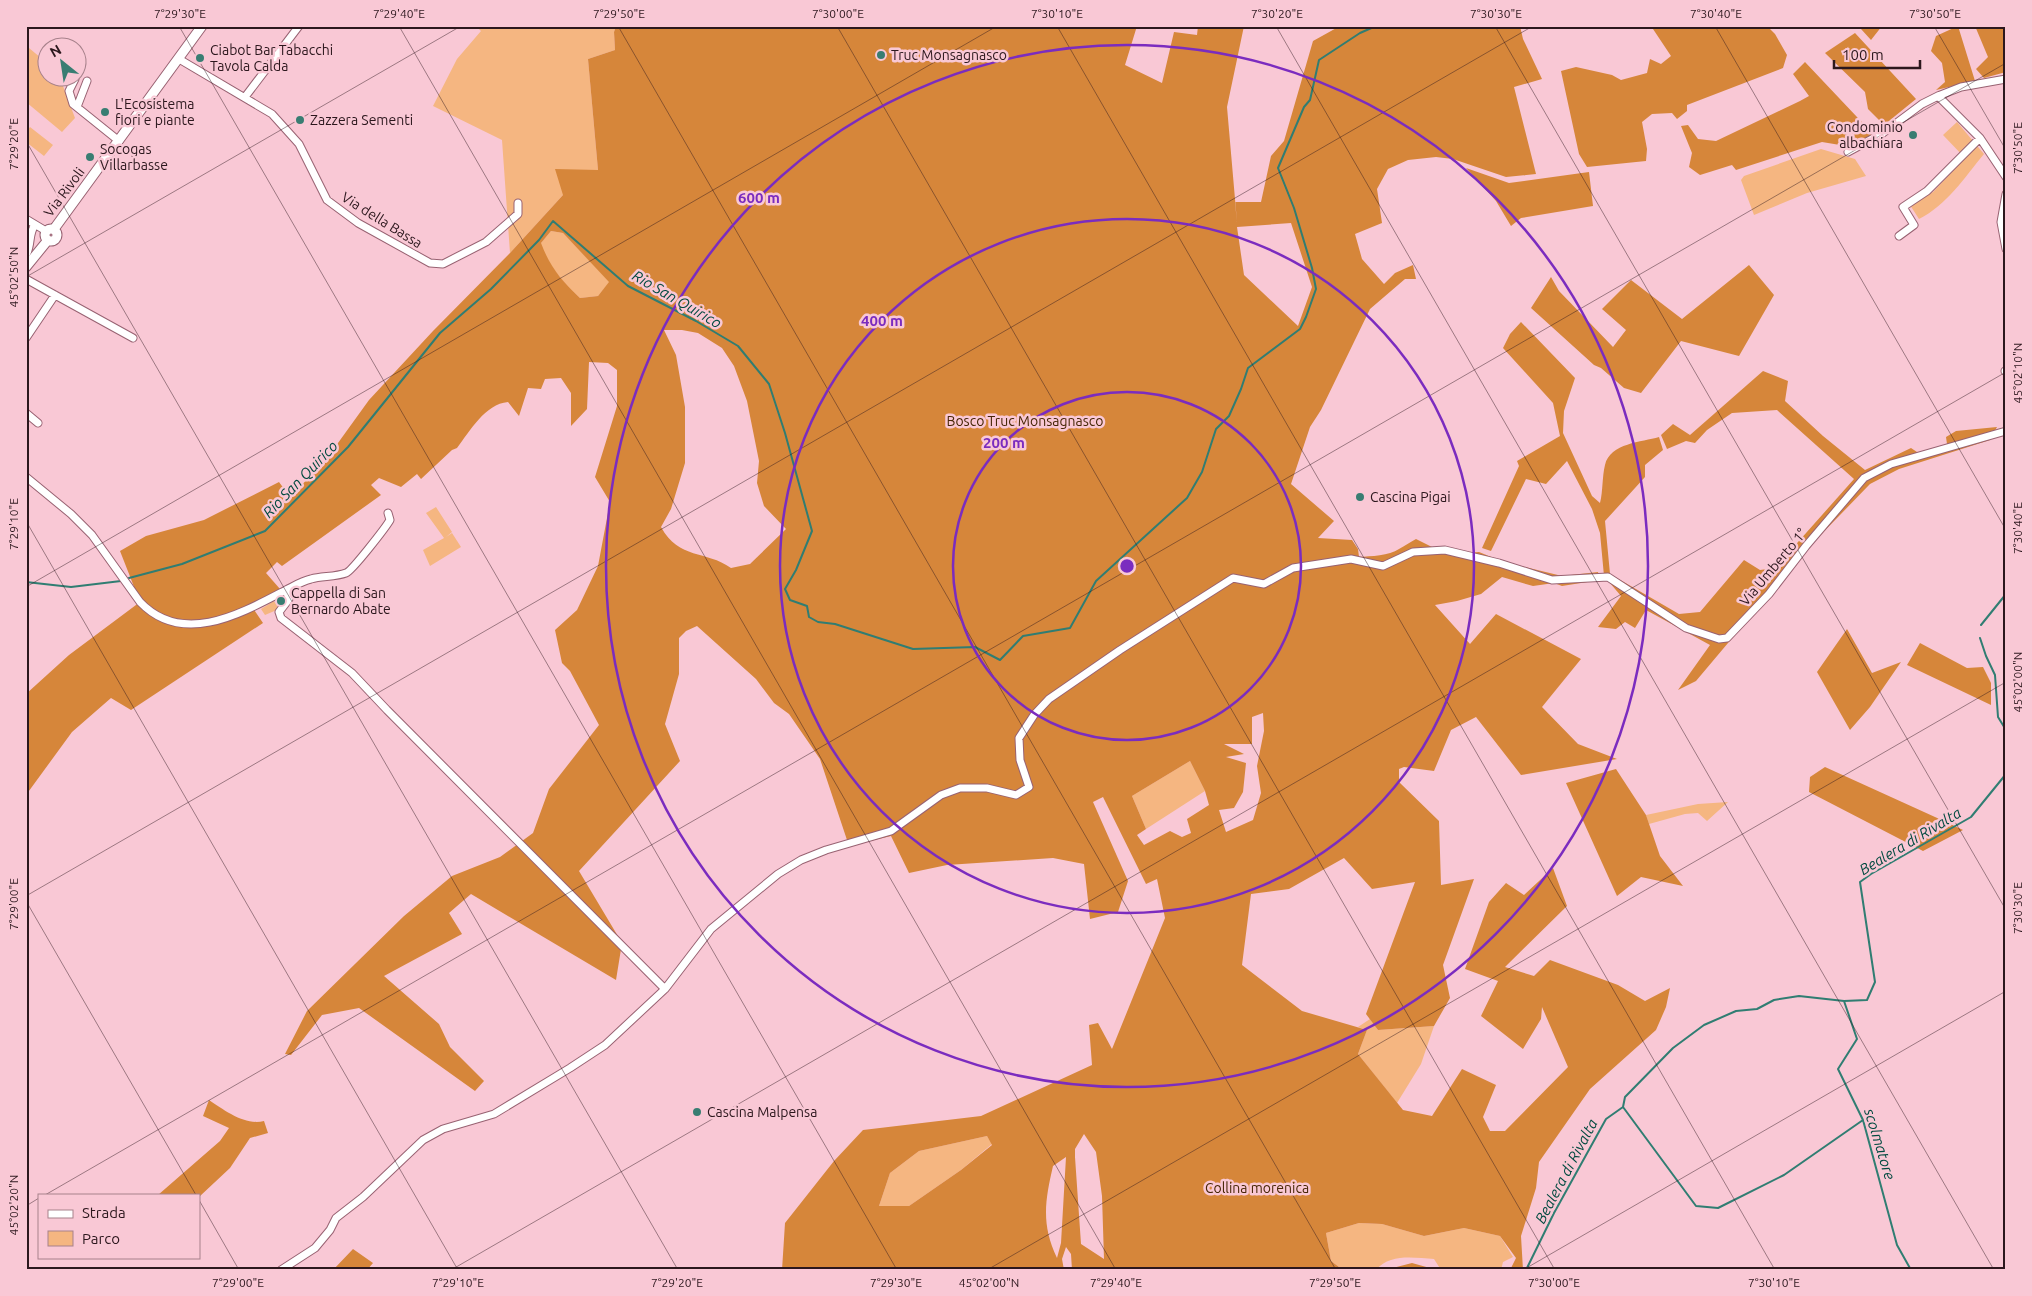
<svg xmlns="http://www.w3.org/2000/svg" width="2032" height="1296" font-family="Ubuntu,sans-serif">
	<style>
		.green { fill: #f5b681 }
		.forest { fill: #d6863a; fill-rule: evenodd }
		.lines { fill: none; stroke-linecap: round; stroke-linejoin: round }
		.stream { stroke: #307d72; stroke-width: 2 }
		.minor-casing { stroke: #986272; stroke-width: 9 }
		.tertiary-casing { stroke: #986272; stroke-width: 11 }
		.minor { stroke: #fff; stroke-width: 7 }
		.tertiary { stroke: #fff; stroke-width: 9 }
		.ticks { fill: none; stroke: #2c171d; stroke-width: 1; stroke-opacity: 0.45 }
		.ring { fill: none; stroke: #7b2cbf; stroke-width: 2.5 }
		.poi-dot { fill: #397d72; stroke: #f9c8d5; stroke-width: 2 }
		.labels { text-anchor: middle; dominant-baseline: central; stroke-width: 5; stroke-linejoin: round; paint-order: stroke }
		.poi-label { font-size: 14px; fill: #2c171d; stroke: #f9c8d5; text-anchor: start }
		.street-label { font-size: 14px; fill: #2c171d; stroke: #f9c8d5 }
		.park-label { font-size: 14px; fill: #462606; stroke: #f9c8d5 }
		.water-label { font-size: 15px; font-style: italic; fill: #024a40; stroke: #f9c8d5 }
		.centre { fill: #7b2cbf; stroke: #f9c8d5; stroke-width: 2.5 }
		.ring-label { font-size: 15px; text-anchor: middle; font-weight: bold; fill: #7b2cbf; stroke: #f9c8d5; stroke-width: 5; stroke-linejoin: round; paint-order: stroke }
		.neatline { fill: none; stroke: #2c171d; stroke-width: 2 }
		.ticks-label { font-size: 12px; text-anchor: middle; fill: #2c171d }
	</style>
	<rect width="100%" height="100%" fill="#f9c8d5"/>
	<!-- green -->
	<path class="green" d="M476,26H616L614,32L615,50L588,59L598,170L563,195L510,253L502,140L433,106L457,59L481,31Z
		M29,48L47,63L48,78H60L75,118L62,132L26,102V50Z
		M1957,122L1984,154C1964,178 1947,205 1919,219L1910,205L1933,192L1965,158L1943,135Z
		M30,127L53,145L44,156L26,142V132Z
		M1821,149L1855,159L1866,176L1807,193L1754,215L1741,180L1744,176Z
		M551,231L563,233L610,282L598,296L580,298C561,281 550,267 540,244Z
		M436,507L452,532L446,537L452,533L461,547L430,566L423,550L444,538L426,513Z
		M274,601L279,609L265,615L261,609Z
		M1190,761L1205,791L1146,829L1132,796Z
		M1728,802L1707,821L1698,813L1685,814L1649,824L1646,815L1698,804Z
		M1370,1019L1378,1030L1434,1026L1421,1064L1397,1103L1358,1054L1367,1030L1358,1027Z
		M987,1136L992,1144L961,1170L909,1206H879L890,1173L919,1151Z
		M1359,1223L1382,1224L1424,1236L1464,1228L1500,1236L1513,1257L1503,1262L1501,1270H1441L1434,1259C1415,1258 1390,1253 1376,1270H1343L1331,1261L1326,1233Z"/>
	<!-- forest -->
	<path class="forest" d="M616,26H1137L1125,65L1162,83L1174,32L1197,35L1198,26H1244L1227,107L1237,222L1235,202H1261L1271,156L1284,141L1313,41L1340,26H1520L1523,39L1542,79L1514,87L1536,174L1506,177L1453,159L1436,157L1408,160L1388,169L1377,189L1382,223L1355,234L1362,259L1384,284L1395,273L1413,265L1416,279H1405L1370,309L1321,410L1310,427L1291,484L1334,521L1318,538L1352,540L1358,549L1359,557C1371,556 1389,556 1399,549C1405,546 1410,542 1416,539L1432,547L1466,553L1479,552L1501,561L1562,576L1598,572L1600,580L1562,586L1554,583L1533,586L1502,577L1481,594L1457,601L1435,605L1470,644L1496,614L1581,659L1542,707L1578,744L1617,759L1521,775L1476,717L1451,730L1434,771L1404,767L1399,769V782L1439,821L1441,885L1474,879L1443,965L1450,998L1434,1026L1378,1030L1366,1014L1415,882L1372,889L1344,858L1289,889L1251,894L1242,965L1302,1011L1367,1030L1358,1054L1403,1110L1432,1116L1462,1069L1496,1085L1483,1117L1490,1131H1505L1568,1067L1542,1007L1541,1019L1523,1049L1481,1016L1498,981L1465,969L1489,902L1506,883L1524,895L1553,868L1567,906L1505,967L1534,976L1550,960L1618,985L1645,1001L1670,988L1666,1007L1656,1030L1590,1089L1539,1162L1536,1188L1521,1236L1523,1270H1510L1516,1258L1500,1236L1464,1228L1424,1236L1382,1224L1359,1223L1326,1233L1331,1261L1343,1270H1072L1071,1254L1066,1247L1062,1259L1064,1270H782L785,1223L834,1161L863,1130L981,1116L1092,1065L1089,1025L1098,1023L1112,1049L1165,918L1157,879L1146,884L1103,797L1093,802L1128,881L1118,912L1090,919L1084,864L1053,858L947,865L909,873L891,836L849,846L820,759L789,714L774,703L756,679L697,626L686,631L679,638V674L665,724L680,761L579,871L622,943L616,980L471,894L449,913L462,934L384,976L439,1024L450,1047L484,1081L475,1091L359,1008L322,1015L291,1055L285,1054L307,1011L404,916L452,876L500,857L533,833L549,789L599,725L570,671L562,663L555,630L577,610L598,566L610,502L595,477L617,406V370L608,363L589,362L587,409L571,426V393L561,378L545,379L541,389L528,388L519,416L508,402C485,404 470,431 457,448L452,450L421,479L417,474L401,487L379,478L371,485L381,495L282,566L277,562L266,573L280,589L250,604L263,623L131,710L111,698L72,732L26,795V694L69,655L140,602L120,551L146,536L204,520L279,482L290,497L325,461L369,400L433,331L510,253L563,195L555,169L598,170L588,59L615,50L614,32ZM1291,223L1312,287L1298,326L1244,275L1237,227ZM551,231L563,233L609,282L598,296L580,298C561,280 550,267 541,243ZM664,330H682L698,333L722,348L734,366L747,401L759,461L757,483L764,506L786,529L750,564L731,568C706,550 679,560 661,527L671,509L685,463V407L676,355ZM1263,713L1264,731L1257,766L1261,793L1253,820L1226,832L1219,810L1234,808L1243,792L1246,763L1226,757L1244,754L1224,744H1252V717ZM1190,761L1205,791L1209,805L1187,819L1191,833L1182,837L1170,831L1144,845L1137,835L1146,829L1132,796ZM1084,1134L1096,1152L1102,1196L1104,1259L1081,1244L1075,1157V1149ZM987,1136L992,1145L961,1170L909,1206H879L890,1173L919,1151ZM1066,1157L1061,1243L1057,1258C1041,1224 1045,1201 1053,1166Z
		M1651,26H1767L1775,34L1787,55L1783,68L1687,105V111L1677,119L1672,113L1652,114L1642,122L1647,149L1646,161L1587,167L1579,154L1561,71L1576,67L1612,75L1621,80L1647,73L1650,59L1661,64L1671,56Z
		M1863,26H1882L1871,40L1861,29Z
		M1958,26L1975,81L1936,90L1945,82L1942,63L1931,51L1936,36Z
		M1975,26H2006V72L1984,78L1976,69L1988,57Z
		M1855,33L1916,99L1884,125L1868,109L1865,92L1825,53Z
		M1805,62L1874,135L1852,147L1822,142L1736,170L1732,165L1700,175L1689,167L1692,153L1681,126L1688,125L1698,139L1716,141L1800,101L1809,96L1793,74Z
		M1466,168L1509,183L1589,172L1593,206L1521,218L1511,226L1496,201Z
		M1749,265L1774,295L1739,356L1681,341L1641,393L1624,388L1601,368L1594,365L1531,308L1551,277L1559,291L1613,347L1626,330L1602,309L1631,280L1682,319Z
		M1521,322L1575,378L1564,411L1563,433L1592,496L1600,503C1603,491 1602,477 1605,465C1610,443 1642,442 1659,437L1663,450L1645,465V477L1605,521L1610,574L1679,614L1700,612L1744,560L1760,570L1775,568L1854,479L1777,410L1732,413L1707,430L1695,443L1686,441L1667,449L1661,435L1673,424L1690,435L1763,371L1788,381L1785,401L1823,436L1865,470L1911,448L1920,454L1947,444L1946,437L1956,431L1997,427L1990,440L1899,469L1870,484L1808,548L1696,681L1678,690L1710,645L1646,610L1635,628L1625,622L1616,629L1598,627L1621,596L1604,576L1600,533L1592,509L1567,461L1546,484L1526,479L1491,551L1482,548L1519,466L1517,461L1560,436L1553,403L1503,348L1510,334Z
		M1847,629L1872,673L1901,662L1870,707L1850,730L1817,672Z
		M1920,643L1967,668L1983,667L1991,683V705L1907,665Z
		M1825,767L1946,822L1963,830L1923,851L1809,792L1810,777Z
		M1616,769L1646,815L1660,856L1683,886L1641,877L1617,896L1566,783Z
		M209,1100C224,1110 245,1126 264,1121L268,1133L250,1138L230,1168L199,1197V1195H158L220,1141L229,1128L203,1116Z
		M353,1249L373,1263L367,1270H333Z
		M1412,1263L1437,1270H1385Z"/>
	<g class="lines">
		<!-- stream -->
		<path class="stream" d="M1415,26H1432
			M129,578L182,564L265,531L348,447L440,333L491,289L539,240L553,221L628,286L696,321L738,346L769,384L785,433L812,531L796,570L785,589L790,600L807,606L809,617L818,622L835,624L913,649L975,647L1000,660L1023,636L1070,628L1096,581L1187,498L1202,472L1216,429L1229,416L1241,389L1248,368L1300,329L1306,317L1316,289L1312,268L1294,208L1278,168L1304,107L1310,100L1319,60L1360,33L1376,26
			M26,582L71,587L121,581
			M1981,625L2006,594
			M1980,638L1986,656L1995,675L1998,717L2006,730
			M1844,1001L1857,1039L1838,1069L1863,1120L1897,1245L1911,1270
			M1623,1107L1696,1206L1718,1208L1784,1175L1863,1120
			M1526,1270L1554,1213L1606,1119L1623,1107L1625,1097L1673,1048L1704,1025L1736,1011L1757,1009L1774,1000L1799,996L1844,1001L1867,1000L1875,982L1860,882L1871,874L1971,817L2006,774"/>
		<!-- minor casing -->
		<g class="minor-casing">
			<path id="minor" d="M179,59L272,114L299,144L327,200L358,223L430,263L443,264L486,242L518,214V203
				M75,79L69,91L73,104L119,141
				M1938,96L1980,138L2006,177
				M245,97L299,26
				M77,107L87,81
				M1848,152L1883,133L1922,104L1938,96L1961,87L2006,79
				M2006,194L2001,222L2006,249
				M26,219L46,231
				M1899,236L1914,225L1903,207L1927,191L1980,138
				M26,255C32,245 28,234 35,225
				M26,279L133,338
				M26,338L55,295
				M2005,371H2006
				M26,413L38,423
				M26,477L71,514L92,535L140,602C183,647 242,613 286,590L289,599L279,612L281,618L352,673L387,710L665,989
				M286,590C294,586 302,581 311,579C322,576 335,577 346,573C352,571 386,527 390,520L388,513
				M281,1270L315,1248L330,1230L336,1218L363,1197L423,1140L443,1129L494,1114L570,1068L605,1045L665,989L711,929L778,874L801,860L826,850L891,831L941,795L960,788H987L1016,795L1029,787L1020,760L1019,738L1034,715L1049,699L1120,650L1233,578L1264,584L1293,568L1351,559L1383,566L1413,552L1445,550L1499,563L1552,580L1608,577L1686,628L1719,639L1727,638L1769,594L1806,546L1864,478L1891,464L2006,431"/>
		</g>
		<!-- tertiary casing -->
		<g class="tertiary-casing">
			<path id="tertiary" d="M45 235a6 6 0 1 1 12 0a6 6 0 1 1-12 0Z
				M54,229L202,26
				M26,267L48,240"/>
		</g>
		<!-- minor -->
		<use href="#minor" class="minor"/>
		<!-- tertiary -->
		<use href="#tertiary" class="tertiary"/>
	</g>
	<!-- ticks -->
	<path class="ticks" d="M179,26L897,1270M399,26L1116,1270M618,26L1336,1270M837,26L1555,1270M1057,26L1775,1270M1276,26L1994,1270M1495,26L2006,910M1715,26L2006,530M1934,26L2006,150M26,141L678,1270M26,277L461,26M26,521L458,1270M26,587L997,26M26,896L1533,26M26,901L196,1195M45,1195L2006,63M199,1200L239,1270M26,1206L39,1198M451,1270L2006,372M987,1270L2006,682M1523,1270L2006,991"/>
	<!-- distance rings -->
	<g class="ring">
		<circle cx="1127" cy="566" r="174"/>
		<circle cx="1127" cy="566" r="347"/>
		<circle cx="1127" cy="566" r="521"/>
	</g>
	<!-- markers -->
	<g class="poi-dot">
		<circle cx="881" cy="55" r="5"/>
		<circle cx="200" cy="58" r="5"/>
		<circle cx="105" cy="112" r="5"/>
		<circle cx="300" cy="120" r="5"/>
		<circle cx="1913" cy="135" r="5"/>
		<circle cx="90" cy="157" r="5"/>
		<circle cx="1360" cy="497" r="5"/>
		<circle cx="281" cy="601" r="5"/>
		<circle cx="697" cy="1112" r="5"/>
	</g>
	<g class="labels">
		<!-- poi labels -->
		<g class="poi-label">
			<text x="210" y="50">Ciabot Bar Tabacchi<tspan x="210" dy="16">Tavola Calda</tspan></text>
			<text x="891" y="55">Truc Monsagnasco</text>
			<text x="115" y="104">L'Ecosistema<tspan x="115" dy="16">fiori e piante</tspan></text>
			<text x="310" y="120">Zazzera Sementi</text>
			<text x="1903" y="127" text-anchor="end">Condominio<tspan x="1903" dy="16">albachiara</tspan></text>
			<text x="100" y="149">Socogas<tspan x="100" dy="16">Villarbasse</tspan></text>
			<text x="1370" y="497">Cascina Pigai</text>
			<text x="291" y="593">Cappella di San<tspan x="291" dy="16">Bernardo Abate</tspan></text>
			<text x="707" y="1112">Cascina Malpensa</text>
		</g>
		<!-- street labels -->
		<g class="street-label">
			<text transform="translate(64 192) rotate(-53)">Via Rivoli</text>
			<text transform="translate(382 220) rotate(32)">Via della Bassa</text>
			<text transform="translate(1773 567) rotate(-50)">Via Umberto 1°</text>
		</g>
		<!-- park labels -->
		<g class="park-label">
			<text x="1025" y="421">Bosco Truc Monsagnasco</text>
			<text x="1257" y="1188">Collina morenica</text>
		</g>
		<!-- water labels -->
		<g class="water-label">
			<text transform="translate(677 299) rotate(30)">Rio San Quirico</text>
			<text transform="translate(300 479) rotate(-46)">Rio San Quirico</text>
			<text transform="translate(1910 841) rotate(-31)">Bealera di Rivalta</text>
			<text transform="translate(1880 1144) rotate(73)">scolmatore</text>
			<text transform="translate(1566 1171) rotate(-62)">Bealera di Rivalta</text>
		</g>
	</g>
	<circle cx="1127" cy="566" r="8" class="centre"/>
	<g class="ring-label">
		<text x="759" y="203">600 m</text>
		<text x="882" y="326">400 m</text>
		<text x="1004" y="448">200 m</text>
	</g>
	<!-- border -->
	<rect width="2032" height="1296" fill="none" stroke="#f9c8d5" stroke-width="55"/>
	<!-- legend -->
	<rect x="38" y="1194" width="162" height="65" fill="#f9c8d5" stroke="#a7818b"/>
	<rect x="48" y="1210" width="25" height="8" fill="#ffffff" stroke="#a7818b"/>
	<text x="82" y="1218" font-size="15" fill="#2c171d">Strada</text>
	<rect x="48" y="1231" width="25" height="15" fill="#f5b681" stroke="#a7818b"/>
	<text x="82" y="1244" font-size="15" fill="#2c171d">Parco</text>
	<!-- north arrow -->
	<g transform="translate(62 62) rotate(330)"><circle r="24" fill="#f9c8d5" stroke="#a7818b"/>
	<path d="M0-4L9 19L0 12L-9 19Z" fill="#397d72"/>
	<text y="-8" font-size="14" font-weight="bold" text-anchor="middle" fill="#2c171d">N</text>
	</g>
	<!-- scale -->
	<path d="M1834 60v8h86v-8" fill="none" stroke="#2c171d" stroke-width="2.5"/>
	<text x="1842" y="60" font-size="15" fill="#2c171d" stroke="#f9c8d5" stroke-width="4" paint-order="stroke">100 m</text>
	<rect x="28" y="28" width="1976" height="1240" class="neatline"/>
	<g class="ticks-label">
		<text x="180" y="18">7°29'30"E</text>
		<text x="399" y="18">7°29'40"E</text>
		<text x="619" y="18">7°29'50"E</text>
		<text x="838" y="18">7°30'00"E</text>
		<text x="1057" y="18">7°30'10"E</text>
		<text x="1277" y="18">7°30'20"E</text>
		<text x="1496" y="18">7°30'30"E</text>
		<text x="1716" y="18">7°30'40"E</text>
		<text x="1935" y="18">7°30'50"E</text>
		<text transform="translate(14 144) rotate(-90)" y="4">7°29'20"E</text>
		<text transform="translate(2018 148) rotate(-90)" y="4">7°30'50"E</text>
		<text transform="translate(14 277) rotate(-90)" y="4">45°02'50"N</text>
		<text transform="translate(2018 373) rotate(-90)" y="4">45°02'10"N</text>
		<text transform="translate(14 524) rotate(-90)" y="4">7°29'10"E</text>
		<text transform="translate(2018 528) rotate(-90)" y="4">7°30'40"E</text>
		<text transform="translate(2018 682) rotate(-90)" y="4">45°02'00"N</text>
		<text transform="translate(14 904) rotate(-90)" y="4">7°29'00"E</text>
		<text transform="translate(2018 908) rotate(-90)" y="4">7°30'30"E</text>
		<text transform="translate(14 1205) rotate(-90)" y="4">45°02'20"N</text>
		<text x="238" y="1287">7°29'00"E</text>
		<text x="458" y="1287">7°29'10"E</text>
		<text x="677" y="1287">7°29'20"E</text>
		<text x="896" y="1287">7°29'30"E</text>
		<text x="989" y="1287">45°02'00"N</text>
		<text x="1116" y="1287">7°29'40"E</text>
		<text x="1335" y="1287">7°29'50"E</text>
		<text x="1554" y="1287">7°30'00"E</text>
		<text x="1774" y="1287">7°30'10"E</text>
	</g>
</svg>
